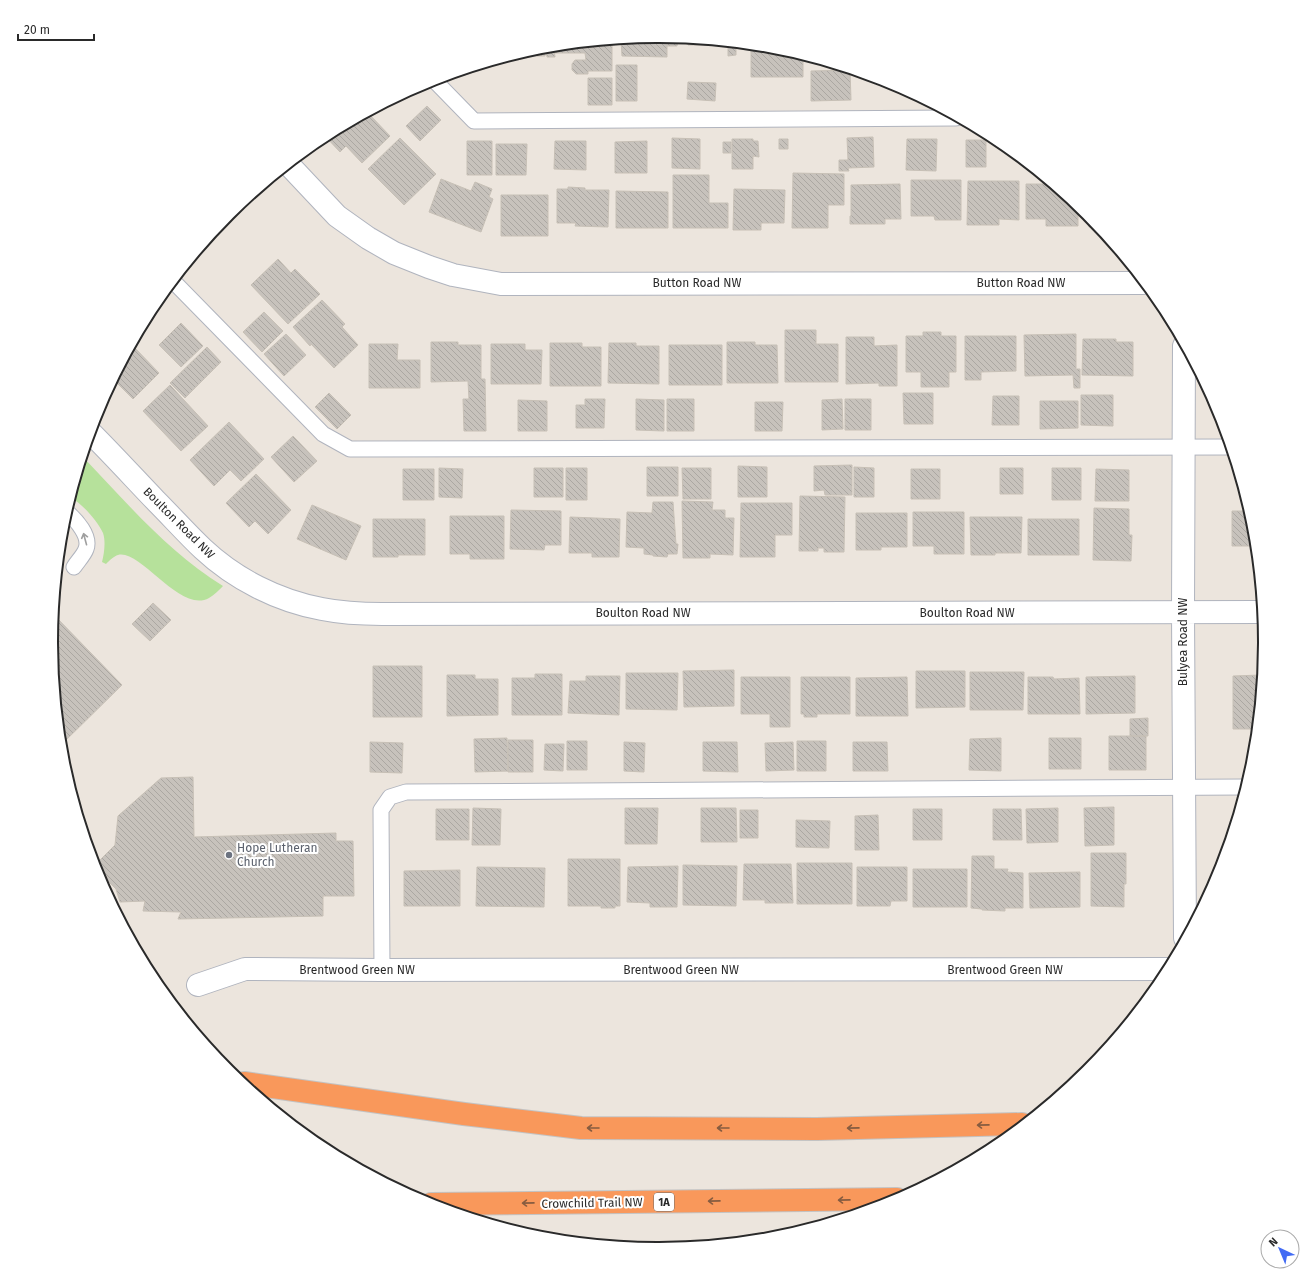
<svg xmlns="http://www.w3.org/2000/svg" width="1316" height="1285" font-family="'Fira Sans',sans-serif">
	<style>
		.grass { fill: #b6e19b }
		.building { fill: url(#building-back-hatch); stroke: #c7c0b6 }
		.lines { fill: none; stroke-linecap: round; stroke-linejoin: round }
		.lane-casing { stroke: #b0b4be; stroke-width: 17 }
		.street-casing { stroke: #b0b4be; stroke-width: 24 }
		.highway-casing { stroke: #c3c3c3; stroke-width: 24 }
		.lane { stroke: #fff; stroke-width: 15 }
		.street { stroke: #fff; stroke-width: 22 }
		.highway { stroke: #f9985b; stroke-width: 22 }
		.tram { stroke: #a0a4b4; stroke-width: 1 }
		.oneway { stroke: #9f9f9f }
		.oneway2 { stroke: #875c40 }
		.worship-dot { fill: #6b7280; stroke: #fff; stroke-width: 1.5 }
		.labels { text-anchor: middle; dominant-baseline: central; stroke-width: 4; stroke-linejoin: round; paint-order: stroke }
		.shield { fill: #fff; stroke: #6a6a6a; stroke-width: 1 }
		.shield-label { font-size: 11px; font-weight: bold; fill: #2a2a2a }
		.street-label { font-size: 12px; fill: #2a2a2a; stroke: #fff }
		.worship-label { font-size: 12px; fill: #5b616d; stroke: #fff; text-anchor: start }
		.rim { fill: none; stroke: #2a2a2a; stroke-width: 2 }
	</style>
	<defs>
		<pattern id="building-back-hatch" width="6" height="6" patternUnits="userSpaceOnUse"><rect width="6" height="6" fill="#c7c2bc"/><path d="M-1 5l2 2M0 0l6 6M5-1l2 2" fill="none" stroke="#aba7a2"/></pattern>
	</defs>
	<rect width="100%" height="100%" fill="#ece5dd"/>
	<!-- grass -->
	<path class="grass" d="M83,457C127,503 169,553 223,586C219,590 214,595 209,598C180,614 141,549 118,555C114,556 109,561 106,564L102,562C104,554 106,542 103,533C98,522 82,503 71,498Z"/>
	<!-- building -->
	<path class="building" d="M658,36L678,38L677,46H667V57L622,56L621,40Z
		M688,39L740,44V45H688Z
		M612,41V71H588V74H576L572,70V64L575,60H586L585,53H555V46Z
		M728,46H736V55L728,56Z
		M751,46L777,48L803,56V77H751Z
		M545,47V56H537V48Z
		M546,49H554L555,57H547Z
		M529,51L527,57L520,54Z
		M616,65H637V101H616Z
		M850,70L851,100L811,101V71Z
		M588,78H612V105H588Z
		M688,82L716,83L715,101L687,99Z
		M427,106L441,120L420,141L406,126Z
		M368,113L390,136L362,163L346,146L340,152L325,136Z
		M873,137L874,167L848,168L849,171H839V160H848L847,138Z
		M400,138L436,174L404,205L368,169Z
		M672,138L700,139V169L672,168Z
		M732,139H753V141H758L759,157L753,156V169H732Z
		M779,139H788V149H779Z
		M907,139H937L936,171L906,170Z
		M966,140H986V167H966Z
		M467,141H492V175H467Z
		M555,141H586V170L554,169Z
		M647,141V173H615V142Z
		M723,142H731V153H723Z
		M496,144H527L526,175H496Z
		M793,173L844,174V205H828V228H792Z
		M673,175H709V203H728V228H673Z
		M441,179L471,191L475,182L492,189L489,197L493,199L481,232L429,212Z
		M911,180H961V220H935L934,216H911Z
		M968,181H1019V220L999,219V225H967Z
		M900,184L901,219H885V224H850V216H851V185Z
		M1026,184H1051L1078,206V226H1046V219H1026Z
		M568,187L585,188V190H609L608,227L575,226L576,223H557V189H568Z
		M734,189L785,190L784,223H761V230H733Z
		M616,191L668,192V228H616Z
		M501,195H548V236H501Z
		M1089,216L1097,227H1089Z
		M278,259L291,273L295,269L320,294L288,324L251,285Z
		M322,300L345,324L342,327L358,345L334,368L311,344L310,346L293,327Z
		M264,312L283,331L262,352L243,332Z
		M181,323L203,346L181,367L159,345Z
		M785,330H816V344H838V382H785Z
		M923,332H941V336H956V372H949V387H921V372H906V336H923Z
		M286,334L306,355L284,376L264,354Z
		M1076,334V369H1080V388H1074L1073,375L1025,376L1024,335Z
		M965,336H1016V371L981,372V380H965Z
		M846,337H874V346L897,345V386H879V383L846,384Z
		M1083,339H1116V342H1133V376L1082,375Z
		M431,342H458V345H481V379H485L486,431H464L463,399H469L468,381L431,382Z
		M727,342H755V345H777L778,383H727Z
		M550,343H582V347H601V386H550Z
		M609,343H636V346H659V384L608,383Z
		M369,344H398L397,360H420V388H369Z
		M491,344H525V350H542L541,384H491Z
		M132,345L159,373L133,399L114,380Z
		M669,345H722V385H669Z
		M207,347L221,362L185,398L170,383Z
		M170,385L208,426L181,451L143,411Z
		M329,393L351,415L337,429L315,407Z
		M903,393H933V424H904Z
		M1081,395H1113V426L1081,425Z
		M993,396H1019V425H992Z
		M585,399H605L604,428H576V405H585Z
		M636,399L664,400V431L636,430Z
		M667,399H694V431H667Z
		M842,399L843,429L822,430V400Z
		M845,399H871V430H845Z
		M518,400L547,401V431H518Z
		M1040,401H1078V428L1040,429Z
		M755,402H783L782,431H755Z
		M229,422L264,459L241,481L230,470L214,486L190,460Z
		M293,436L317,461L294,482L271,457Z
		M852,465V495H825L824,490L814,491V466Z
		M738,466L767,467V497H738Z
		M647,467H678V496H647Z
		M854,467L874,468V497H854Z
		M439,468L463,469L462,498L439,497Z
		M534,468H563V497H534Z
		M566,468H587V500H566Z
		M682,468H711V499H683Z
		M1000,468H1023V494H1000Z
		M1052,468H1081V500H1052Z
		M403,469H434V500H403Z
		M911,469H940V499H911Z
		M1096,469L1129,470V501H1095Z
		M256,474L291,510L268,534L255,521L249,527L226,503Z
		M800,496L845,497L844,552H824V548H818V551H799Z
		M682,501L713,502L712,510H725V518H734L733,555L710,554V558H683Z
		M653,502H673L676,544H678L677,554H668L667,557L653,556V555L644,554V548L626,547L627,512L652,513Z
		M741,503H792V535H775V557H740Z
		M312,505L361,526L346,560L297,539Z
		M1094,508L1129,509V535H1132L1131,561L1093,560Z
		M511,510L561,511V545H545L544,550L510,549Z
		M1232,511H1249L1253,524L1255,546H1232Z
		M913,512H964V554H934V546H913Z
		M856,513H907V547H881V550H856Z
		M450,516H504V559H470V554H450Z
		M570,517L620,519L619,557H592V553H569Z
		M970,517H1022L1021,553H995V555H971Z
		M373,519H425V555H398V557H373Z
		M1028,519H1079V555H1028Z
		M153,603L171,620L150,641L132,624Z
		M54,615L122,685L62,744L52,642Z
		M373,666H422V717H373Z
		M734,670V706L684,707L683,671Z
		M916,671H965V707L916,708Z
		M970,672H1024L1023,710H970Z
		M626,673H678L677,710L626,709Z
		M535,674H562V715H512V678H535Z
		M447,675H475V679H498V715L447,716Z
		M1261,675L1256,729H1233V676Z
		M586,676H620L619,715L568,713L570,681H586Z
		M1135,676V713L1086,714V677Z
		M741,677H790V727H770V714H741Z
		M801,677H850V714H817V717H804V714H801Z
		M907,677L908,716H856V678Z
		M1028,677H1053L1054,679L1079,678L1080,714H1028Z
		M1148,718V736H1130V719Z
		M1109,736H1146V770H1109Z
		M507,738L508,771L475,772L474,739Z
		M1001,738V771L969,770L970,739Z
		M1049,738H1081V769H1049Z
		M508,740H533V772H508Z
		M567,741H587V770H567Z
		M797,741H826V771H797Z
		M1251,741H1255L1253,761L1250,769Z
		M370,742L403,743L402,773L370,772Z
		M624,742L645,743L644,772L624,771Z
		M703,742H737L738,772L703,771Z
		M793,742L794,770L766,771L765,743Z
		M853,742H887L888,771H853Z
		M545,744H564L563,771L544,770Z
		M193,777L194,837L336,833V841H353L354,896H323V916L178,919L181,912L143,911L145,901L120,902L116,889L96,869L95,865L115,845L118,816L161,778Z
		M1114,807V845L1085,846L1084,808Z
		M473,808L501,809L500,845H472Z
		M625,808H658L657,844H625Z
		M701,808H736L737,842H701Z
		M1058,808V842L1027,843L1026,809Z
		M436,809H469V840H436Z
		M913,809H942V840H913Z
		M993,809H1021L1022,840H993Z
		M740,810H758V838H740Z
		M878,815L879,850H855V816Z
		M796,820L830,821L829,848L796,847Z
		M1091,853H1126V884H1124V907L1091,906Z
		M972,856H994V869H1008L1007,872L1023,873V908H1005V911L982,910V909L971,908Z
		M568,859H620V906H615V908H601V906H568Z
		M797,863H852V904H797Z
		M744,864H791L793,903H765V900H743Z
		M683,865L737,866L736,906L683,905Z
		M678,866L677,907H650V903L627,902L628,867Z
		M477,867L545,868L544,907L476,906Z
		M857,867H907V901H891L890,906H857Z
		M913,869H967V907H913Z
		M460,870V906H404V871Z
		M1080,872V907L1030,908L1029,873Z"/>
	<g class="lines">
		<!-- lane casing -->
		<g class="lane-casing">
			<path id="lane" d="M434,80L474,121L956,118
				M173,281L323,434L350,449L1229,447
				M67,512C76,520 91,536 86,549C84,555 77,562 74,567
				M382,970L381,810L390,797L406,792L1245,787"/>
		</g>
		<!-- street casing -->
		<g class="street-casing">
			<path id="street" d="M289,165L337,216L368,238L394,253L429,267L453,275L501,284L1143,283
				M1184,346L1183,612L1185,938
				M91,433C113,455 134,478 156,501C172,517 187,534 203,549C235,579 278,601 322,609C342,613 362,614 382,614L1261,612
				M198,985L245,969L382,970L1168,969"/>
		</g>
		<!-- highway casing -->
		<g class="highway-casing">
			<path id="highway" d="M244,1083L464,1114L581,1128L817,1129L1022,1124
				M431,1204L897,1199"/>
		</g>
		<!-- lane -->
		<use href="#lane" class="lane"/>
		<!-- street -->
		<use href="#street" class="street"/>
		<!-- highway -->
		<use href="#highway" class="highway"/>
		<!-- tram -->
		<path class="tram" d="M650,1248H667"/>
	</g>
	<!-- one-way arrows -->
	<defs><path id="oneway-shaft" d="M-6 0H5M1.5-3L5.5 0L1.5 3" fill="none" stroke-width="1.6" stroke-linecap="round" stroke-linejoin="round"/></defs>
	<use class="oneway" href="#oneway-shaft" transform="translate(85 539) rotate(-105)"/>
	<g class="oneway2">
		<use href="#oneway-shaft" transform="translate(983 1125) rotate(179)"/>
		<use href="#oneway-shaft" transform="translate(593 1128) rotate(-180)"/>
		<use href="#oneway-shaft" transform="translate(723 1128) rotate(-180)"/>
		<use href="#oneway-shaft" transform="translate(853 1128) rotate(179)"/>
		<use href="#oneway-shaft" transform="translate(844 1200) rotate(179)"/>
		<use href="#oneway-shaft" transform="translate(714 1201) rotate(179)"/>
		<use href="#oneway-shaft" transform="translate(528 1203) rotate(179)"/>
	</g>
	<!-- markers -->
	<circle class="worship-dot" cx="229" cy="855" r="4"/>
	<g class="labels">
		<!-- shield labels -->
		<rect class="shield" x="654" y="1193" width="20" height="18" rx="3"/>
		<g class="shield-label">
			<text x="664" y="1202">1A</text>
		</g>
		<!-- street labels -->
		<g class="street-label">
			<text x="697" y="283">Button Road NW</text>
			<text x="1021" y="283">Button Road NW</text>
			<text transform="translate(179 523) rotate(45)">Boulton Road NW</text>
			<text x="643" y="613">Boulton Road NW</text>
			<text x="967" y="613">Boulton Road NW</text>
			<text transform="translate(1183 642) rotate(-90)">Bulyea Road NW</text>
			<text x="357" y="970">Brentwood Green NW</text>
			<text x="681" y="970">Brentwood Green NW</text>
			<text x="1005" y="970">Brentwood Green NW</text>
			<text transform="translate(592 1203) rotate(-1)">Crowchild Trail NW</text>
		</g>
		<!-- worship labels -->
		<g class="worship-label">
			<text x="237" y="848">Hope Lutheran<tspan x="237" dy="14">Church</tspan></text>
		</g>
	</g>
	<!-- crop -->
	<path d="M0 0H1316V1285H0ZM657 43H659A599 599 0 0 1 1258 642V643A599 599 0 0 1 659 1242H657A599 599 0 0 1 58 643V642A599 599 0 0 1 657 43Z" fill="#fff" fill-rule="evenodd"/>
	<path class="rim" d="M657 43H659A599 599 0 0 1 1258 642V643A599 599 0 0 1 659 1242H657A599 599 0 0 1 58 643V642A599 599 0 0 1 657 43Z"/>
	<!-- north arrow -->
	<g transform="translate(1280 1249) rotate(316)"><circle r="19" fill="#ffffff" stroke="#aaaaaa"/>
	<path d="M0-3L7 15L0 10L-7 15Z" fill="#426bf4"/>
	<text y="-6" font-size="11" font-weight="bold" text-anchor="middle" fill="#2a2a2a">N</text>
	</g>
	<!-- scale -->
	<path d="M18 34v6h76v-6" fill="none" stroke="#2a2a2a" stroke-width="2"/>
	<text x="24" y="34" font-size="12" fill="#2a2a2a" stroke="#ffffff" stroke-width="3" paint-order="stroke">20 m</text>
</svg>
